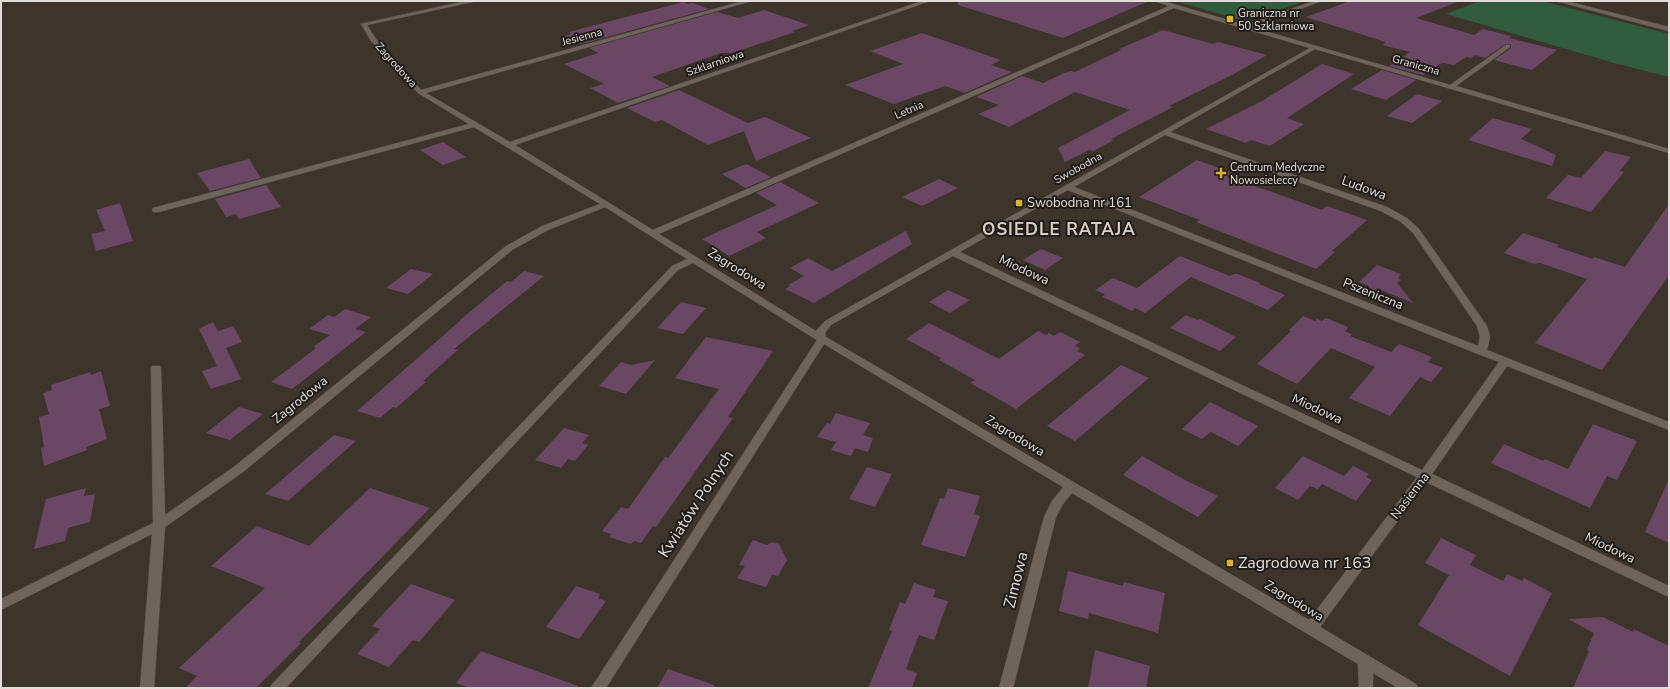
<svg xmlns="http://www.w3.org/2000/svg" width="1670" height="689" font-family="'Nunito Sans',sans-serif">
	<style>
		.green { fill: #315c40 }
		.building { fill: #6b4766 }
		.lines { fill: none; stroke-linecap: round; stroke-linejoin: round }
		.minor-casing { stroke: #59514c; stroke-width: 1 }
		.minor { fill: #6f645c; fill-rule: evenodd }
		.poi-dot { fill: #d9b334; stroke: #201c19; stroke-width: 1.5 }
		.labels { text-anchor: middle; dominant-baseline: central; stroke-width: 4; stroke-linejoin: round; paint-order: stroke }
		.far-poi-label { font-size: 11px; fill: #e3ddd8; stroke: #201c19; text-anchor: start }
		.far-street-label { font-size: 11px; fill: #e3ddd8; stroke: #201c19 }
		.street-label { font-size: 13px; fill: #e3ddd8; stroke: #201c19 }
		.poi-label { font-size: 13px; fill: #e3ddd8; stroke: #201c19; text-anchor: start }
		.near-street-label { font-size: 16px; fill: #e3ddd8; stroke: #201c19 }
		.near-poi-label { font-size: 16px; fill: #e3ddd8; stroke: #201c19; text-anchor: start }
		.district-label { font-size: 17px; font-weight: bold; letter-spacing: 1px; fill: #d8ccc3; stroke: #201c19 }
	</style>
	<rect width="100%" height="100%" fill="#3d342c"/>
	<!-- green -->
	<path class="green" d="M1175,1H1305L1245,21Z
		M1480,1H1542L1669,34V77L1614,63L1446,14Z"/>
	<!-- building -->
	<path class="building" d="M958,1H1149L1063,38L958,5Z
		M1350,1H1457V2L1416,18L1474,35L1483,29L1511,36L1509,38L1557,50L1532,70L1494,60L1511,48V44H1506L1485,58L1475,55L1471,58L1467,57L1463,59L1454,65L1443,63L1440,64L1423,75L1389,66L1410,52L1382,45L1386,42L1306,17Z
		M683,2L687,4L693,3L709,9L581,44L564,36L571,34L569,32Z
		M764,10L809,25L792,31L795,32L732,53H721L652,77L670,86L618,103L590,88L604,84L564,64L598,53L589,48L717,12L738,18Z
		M1163,30L1213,44L1218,42L1267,55L1234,74L1169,106L1173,107L1111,139L1114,140L1094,151L1089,150L1065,162L1058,148L1130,110L1075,92L1009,127L978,114L999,105L976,97L1022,76L1043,83L1064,73L1071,71L1075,72L1121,50L1119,49Z
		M922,33L1001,60L991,65L1012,72L965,93L945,86L894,104L845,85L903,64L870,51Z
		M1322,64L1354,74L1287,118L1304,124L1270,146L1251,140L1246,143L1206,129L1262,101Z
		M1382,70L1416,80L1386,100L1351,89Z
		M679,90L748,123L765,117L811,138L756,161L744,131L708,145L662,120L655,122L627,108Z
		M1417,94L1442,101L1412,123L1387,116Z
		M1493,118L1532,129L1521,139L1556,155L1552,166L1468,140Z
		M443,142L466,157L443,165L420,150Z
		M1605,151L1631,157L1620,171L1624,172L1591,212L1546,198L1568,175L1581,178Z
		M249,159L261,178L210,191L197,173Z
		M1197,160L1233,173L1227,177L1269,191L1322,210L1327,206L1367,220L1332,251L1335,252L1316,269L1196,222L1200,220L1139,197Z
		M746,164L771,177L746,188L722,174Z
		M939,179L958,188L922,206L902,197Z
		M780,182L819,203L757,232L766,238L729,256L702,239L777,205L756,193Z
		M266,185L281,207L239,219L236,214L226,217L215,199Z
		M120,203L133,241L96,251L91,234L105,231L96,210Z
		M1669,204V275L1602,370L1535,343L1587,279L1540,263L1534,264L1504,253L1523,233L1559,245L1557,247L1593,259L1594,257L1625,267Z
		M906,231L912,244L814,303L785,289L790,286L788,285L804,276L790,268L808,258L832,271Z
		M1041,249L1063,258L1045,270L1023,260Z
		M1180,256L1230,276L1234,274H1238L1260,283L1259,284L1285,295L1268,310L1191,277L1145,313L1135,308L1132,311L1116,303L1102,297L1105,294L1095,290L1113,278L1137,288Z
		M1377,265L1401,274L1398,278L1401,280L1397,283L1413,303L1381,290L1377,292L1369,288V286L1359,282Z
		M411,269L433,274L408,294L386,288Z
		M524,271L544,276L454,349L458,350L423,381L426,382L396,408L393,407L380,418L357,411L461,320H460L507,281L511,282Z
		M948,290L970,300L950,313L929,302Z
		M681,302L706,308L683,334L657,328Z
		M345,309L371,317L355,329L366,332L292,389L271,382L315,349L314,346L330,335L309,329L328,315L334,317Z
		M1186,315L1198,320L1200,319L1236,337L1220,351L1170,328Z
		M1303,316L1315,321L1317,319L1322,321L1326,318L1348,327L1345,331L1352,334L1350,336L1391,352L1399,344L1432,357L1428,362L1443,368L1431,382L1420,377L1390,416L1349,398L1375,367L1331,348L1297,384L1257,364L1291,331L1289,330Z
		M213,322L218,331L233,326L242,342L226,348L241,379L211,389L202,371L217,366L199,329Z
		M929,323L999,359L1038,331L1046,335L1049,333L1054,336L1060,332L1080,342L1075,346L1080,348L1077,351L1085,355L1016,409L970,383L975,380L939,360L941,358L906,339Z
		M706,337L773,351L728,417L733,418L656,527L653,526L641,543L634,541L631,544L609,537L611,534L602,531L621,507L628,509L665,457L668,458L719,389L675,378Z
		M655,360L626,394L599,386L621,362L631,365Z
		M1121,365L1149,378L1075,441L1047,426Z
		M101,371L110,406L99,409L107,439L86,447L87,450L44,466L41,448L44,447L39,417L49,414L43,393L52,390L51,385L90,372L91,375Z
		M1210,402L1258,426L1238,446L1211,432L1202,439L1182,429Z
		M239,407L263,414L230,440L206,433Z
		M836,413L870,423L863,435L873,438L868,452L855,448L851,456L831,450L836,442L817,437L827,423L830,424Z
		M1593,424L1637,441L1617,480L1607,476L1590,508L1491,463L1504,444L1543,461L1545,459L1568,469Z
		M564,428L589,435L582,443L588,445L575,461L568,459L561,468L535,460Z
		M334,435L356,441L288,501L265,494Z
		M1142,456L1187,481L1218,496L1198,517L1123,475Z
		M1303,456L1344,476L1353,466L1369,474L1366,477L1372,480L1356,501L1322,484L1318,489L1310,486L1298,500L1275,488Z
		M867,467L892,474L875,507L849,499Z
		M1669,479V543L1645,532Z
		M86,488L84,496L95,494L90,522L68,528L65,541L34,549L46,499Z
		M370,488L430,508L299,642L301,643L256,688H185L197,676L179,668L265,588L211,566L257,526L309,546Z
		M948,488L980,496L974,514L980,516L965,557L921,545L940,498L944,499Z
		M1441,538L1476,555L1470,565L1503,581L1507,574L1522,581L1524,578L1552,593L1510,676L1418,625L1449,575L1425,563Z
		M753,540L767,545L772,542L779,544L787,560L778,576L772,575L766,587L737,578L745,566L739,565Z
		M1068,571L1123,586L1124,582L1165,593L1158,633L1089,613L1088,619L1059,611Z
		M914,583L936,590L933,597L948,601L934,640L919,635L906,669L917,673L912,688H868L892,631L889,630L900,602L905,604Z
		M411,584L455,600L419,642L413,640L389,667L357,654L380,629L372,626Z
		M576,586L600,594L598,598L606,601L579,639L546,627Z
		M1603,617L1633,632L1634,629L1669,646V688H1573L1589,651L1587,650L1594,633L1568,619Z
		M1095,650L1150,666L1146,688H1088Z
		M481,651L578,686L577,688H470L456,683Z
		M668,669L714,685V688H657Z"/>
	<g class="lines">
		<!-- minor casing -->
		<g class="minor-casing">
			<path id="minor" d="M466,1H477L367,25L376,39L421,90L743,1H752L426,93L510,142L922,1H930L515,145L653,230L1169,6L1154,1H1163L1245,25L1314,1H1322L1251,27L1450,85L1506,45H1510V47L1456,86L1669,149V153L1315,49L1170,132L1387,207L1407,218L1419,229L1487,326L1490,337L1487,350L1669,422V430L1507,366L1432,474L1669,586V597L1426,482L1320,627L1416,684L1418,688H1398L1373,673V688H1359L1358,664L1072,493L1063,504L1056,517L1013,688H999L1044,517L1052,501L1063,487L824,344L606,688H591L817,340L693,263L678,270L286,688H270L272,684L672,266L687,259L605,207L548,230L512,250L243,472L165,527L154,688H140L152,534L1,610V599L153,523L151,368L152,366H160L161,368L165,515L235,466L506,246L542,226L600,204L474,127L159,212H153L152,210L153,208L469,124L418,93L371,41L361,24ZM1174,8L1310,48L825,321L816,331L659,234ZM1165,135L1381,211L1401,222L1413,233L1477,326L1480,337L1478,346L1074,187ZM1068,190L1478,354L1499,362L1422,470L960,252ZM953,256L1417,477L1309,620L826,337L825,333L831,325Z
				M1556,1H1566L1669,27V31Z"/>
		</g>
		<!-- minor -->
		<use href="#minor" class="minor"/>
	</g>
	<!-- markers -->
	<g class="poi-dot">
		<rect x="1226" y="15" width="8" height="8" rx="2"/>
		<path d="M1219 167h4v4h4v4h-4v4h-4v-4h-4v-4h4z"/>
		<rect x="1015" y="199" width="8" height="8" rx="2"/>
		<rect x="1226" y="559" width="8" height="8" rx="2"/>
	</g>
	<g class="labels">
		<!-- far-poi labels -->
		<g class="far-poi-label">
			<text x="1238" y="13">Graniczna nr<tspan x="1238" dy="13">50 Szklarniowa</tspan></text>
			<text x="1230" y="167">Centrum Medyczne<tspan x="1230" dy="13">Nowosieleccy</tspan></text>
		</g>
		<!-- far-street labels -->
		<g class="far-street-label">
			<text transform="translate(582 37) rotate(-15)">Jesienna</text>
			<text transform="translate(715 63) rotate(-19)">Szklarniowa</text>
			<text transform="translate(396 65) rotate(48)">Zagrodowa</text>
			<text transform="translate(1416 65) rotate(16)">Graniczna</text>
			<text transform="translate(909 110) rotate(-24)">Letnia</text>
			<text transform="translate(1078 168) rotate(-29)">Swobodna</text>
		</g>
		<!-- street labels -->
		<g class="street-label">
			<text transform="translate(1364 188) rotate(20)">Ludowa</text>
			<text transform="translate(737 269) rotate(32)">Zagrodowa</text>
			<text transform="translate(1024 270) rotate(25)">Miodowa</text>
			<text transform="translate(1373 294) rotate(22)">Pszeniczna</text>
			<text transform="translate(300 400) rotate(-39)">Zagrodowa</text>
			<text transform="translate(1317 409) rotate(25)">Miodowa</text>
			<text transform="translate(1015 436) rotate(31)">Zagrodowa</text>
			<text transform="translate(1410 496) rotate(-53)">Nasienna</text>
			<text transform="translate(1610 548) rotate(26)">Miodowa</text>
			<text transform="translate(1294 601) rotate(31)">Zagrodowa</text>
		</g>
		<!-- poi labels -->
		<g class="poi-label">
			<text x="1027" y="203">Swobodna nr 161</text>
		</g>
		<!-- near-street labels -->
		<g class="near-street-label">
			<text transform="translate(696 504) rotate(-57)">Kwiatów Polnych</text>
			<text transform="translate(1016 580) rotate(-76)">Zimowa</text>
		</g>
		<!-- near-poi labels -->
		<g class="near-poi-label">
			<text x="1238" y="563">Zagrodowa nr 163</text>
		</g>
		<!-- district labels -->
		<g class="district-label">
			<text x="1059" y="229">OSIEDLE RATAJA</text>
		</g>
	</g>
	<!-- border -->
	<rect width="1670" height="689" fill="none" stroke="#e3ddd8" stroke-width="4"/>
</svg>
